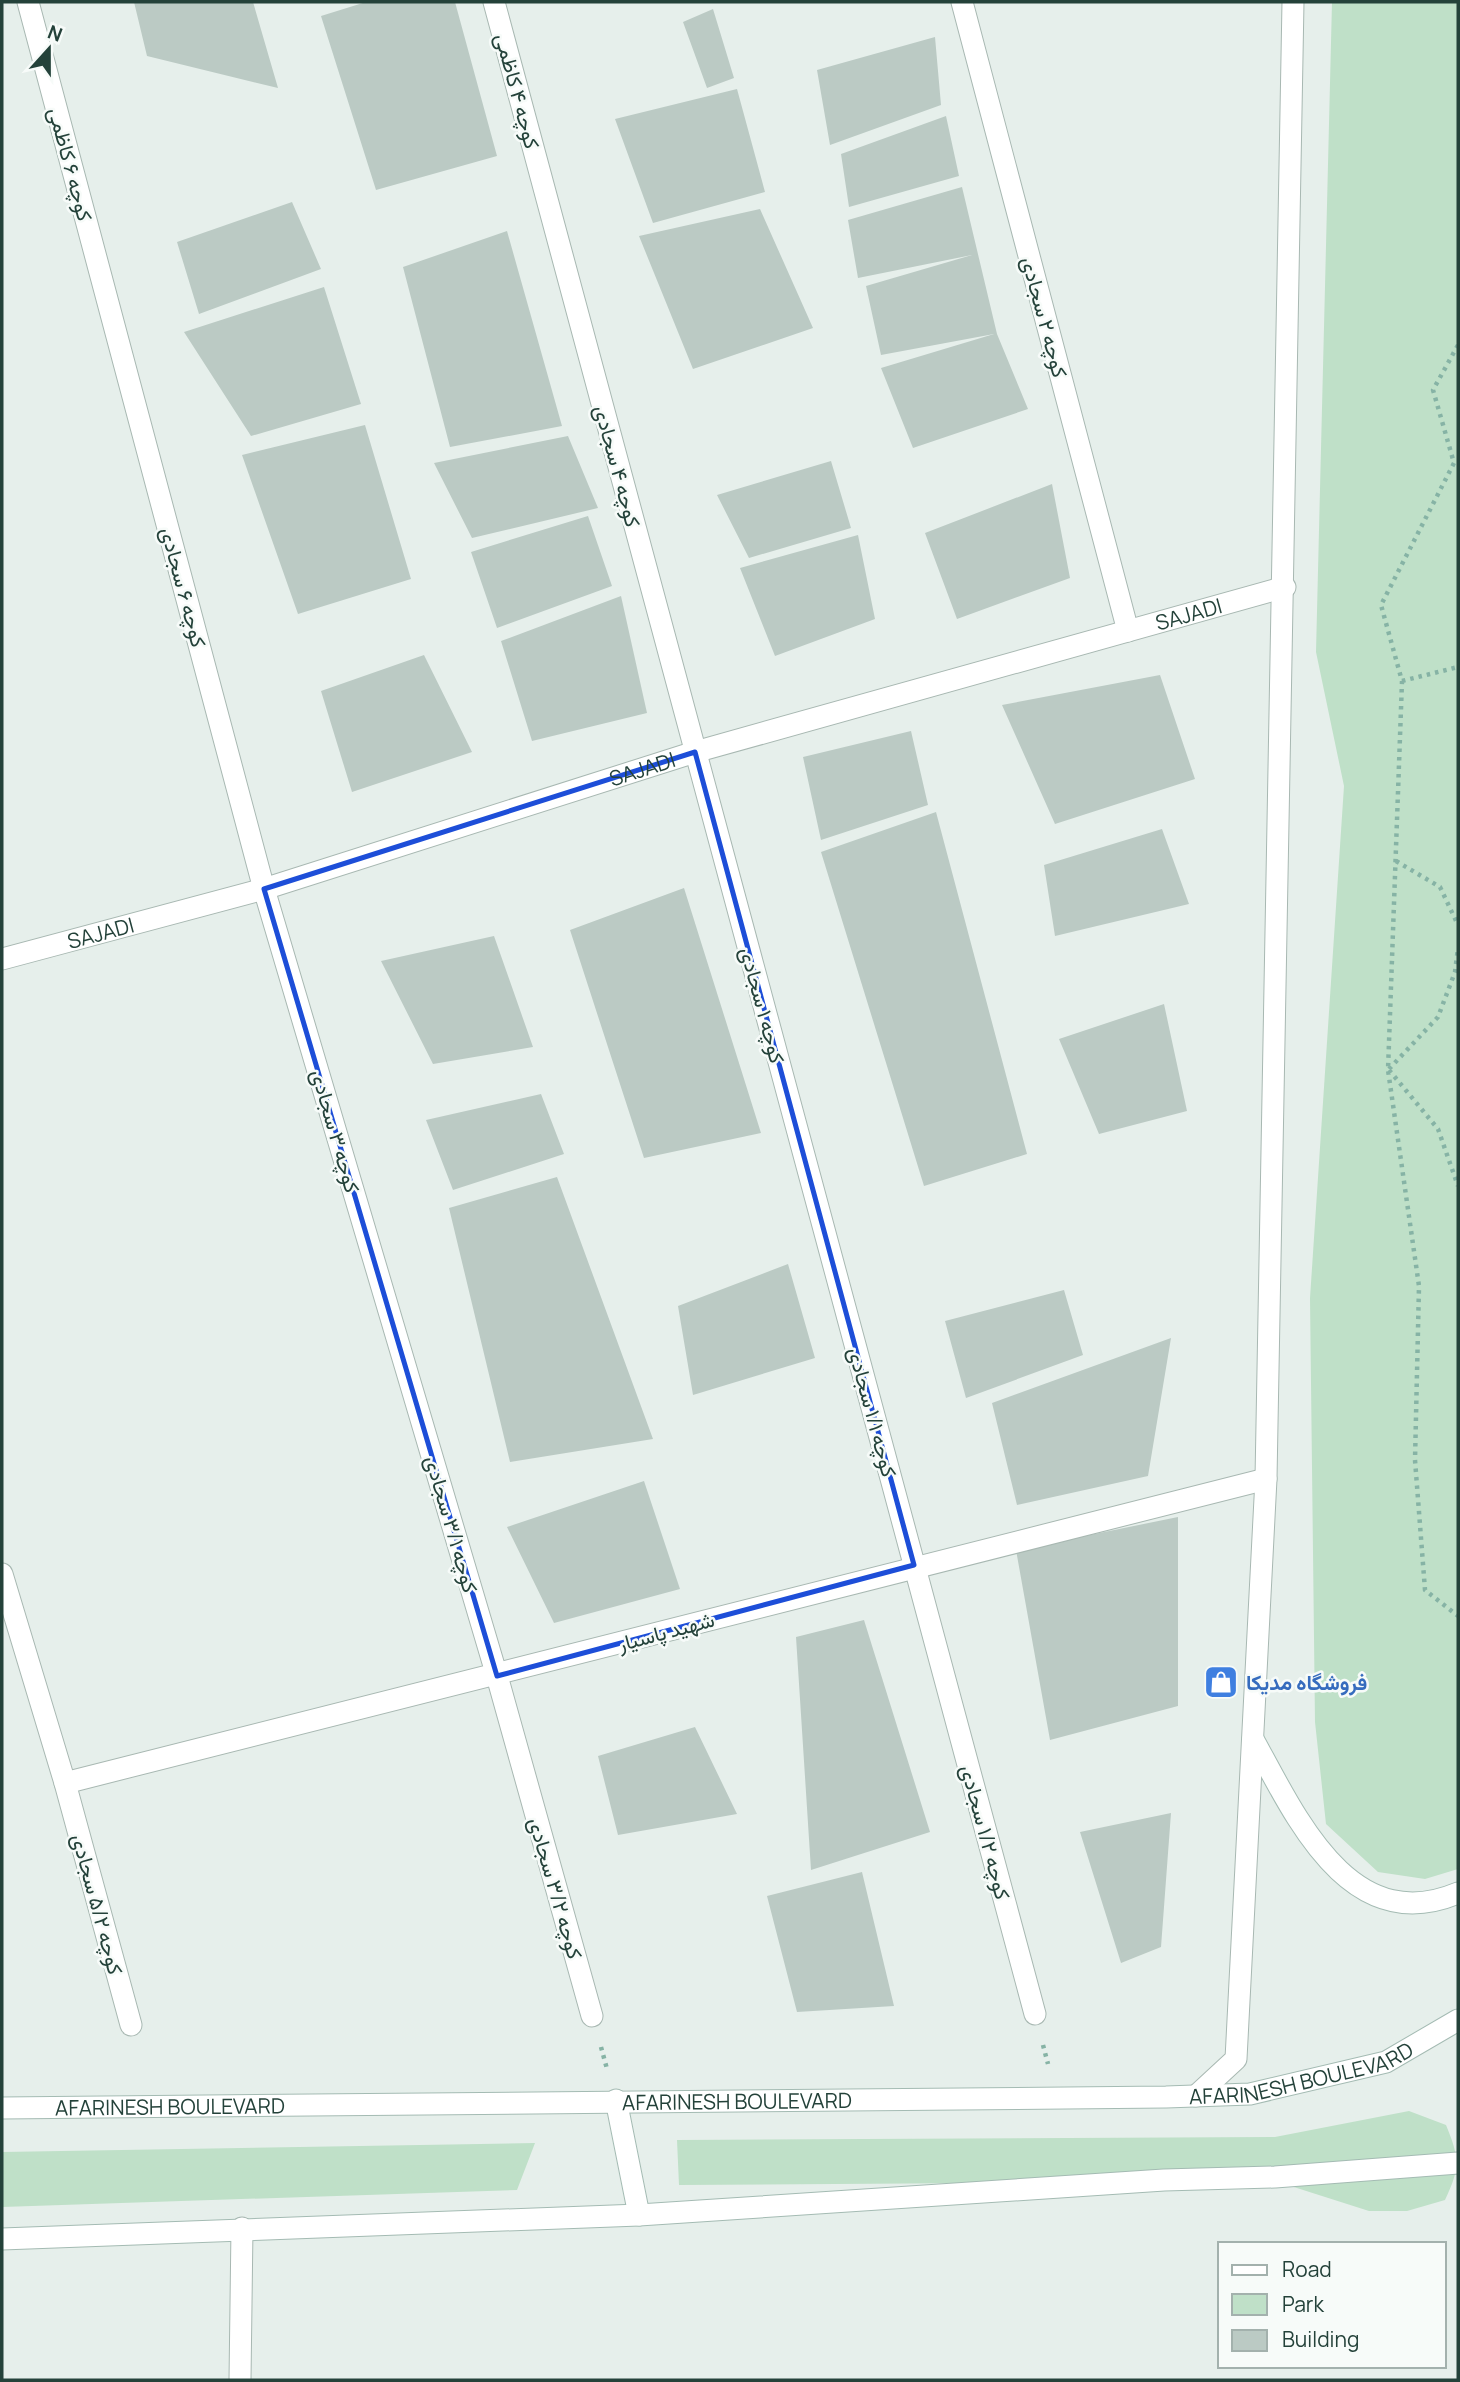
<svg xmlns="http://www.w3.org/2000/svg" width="1460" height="2382" font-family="Manrope,Vazirmatn,sans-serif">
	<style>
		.green { fill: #bfe0c8 }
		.building { fill: #bbcac4 }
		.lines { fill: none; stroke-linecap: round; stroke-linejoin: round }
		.minor-casing { stroke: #a8b8b2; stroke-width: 23 }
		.secondary-casing { stroke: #a4bbb3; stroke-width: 23 }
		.path { stroke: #86b3a5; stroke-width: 4.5; stroke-dasharray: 3.5 5; stroke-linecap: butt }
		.minor { stroke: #fff; stroke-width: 21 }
		.secondary { stroke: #fff; stroke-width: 21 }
		.marked { fill: none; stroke: #1d4ed8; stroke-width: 5; stroke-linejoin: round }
		.labels { text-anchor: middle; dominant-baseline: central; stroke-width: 5; stroke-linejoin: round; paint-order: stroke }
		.street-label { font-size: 21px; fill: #24423a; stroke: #f7fbf9 }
		.shop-label { font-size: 21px; font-weight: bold; fill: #366cbe; stroke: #f7fbf9; text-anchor: start }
	</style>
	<rect width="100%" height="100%" fill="#e6efeb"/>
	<!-- green -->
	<path class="green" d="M1332,2H1458V1869L1425,1879L1378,1872L1326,1824L1315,1722L1310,1298L1344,786L1316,652Z
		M1409,2111L1446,2125C1460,2159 1460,2168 1445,2200L1407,2211H1369L1275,2181L679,2185L677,2140L1275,2137Z
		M535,2143L517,2190L2,2207V2152Z"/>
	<!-- building -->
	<path class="building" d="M134,2H253L278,88L147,56Z
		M366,2H455L497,156L376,190L321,16Z
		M713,9L734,78L707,88L683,22Z
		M935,37L941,105L830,145L817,70Z
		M737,89L765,192L653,223L615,119Z
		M946,116L959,176L849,207L841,154Z
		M962,187L997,334L1028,409L913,448L881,368L994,334L881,355L866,286L972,255L858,278L848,220Z
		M292,202L321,269L199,314L177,242Z
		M760,209L813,328L693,369L639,236Z
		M507,231L562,426L450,447L403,267Z
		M324,287L361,404L251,436L184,332Z
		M365,425L411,579L298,614L242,455Z
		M568,436L598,508L472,538L434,463Z
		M831,461L851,528L749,558L717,495Z
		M1052,484L1070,578L957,619L925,533Z
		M588,516L612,586L497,628L471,552Z
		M858,535L875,619L775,656L740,568Z
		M621,596L647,713L532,741L501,641Z
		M424,655L472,752L352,792L321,691Z
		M1160,675L1195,779L1055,824L1002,705Z
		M911,731L928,805L821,840L803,757Z
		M936,812L1027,1154L924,1186L821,852Z
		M1162,829L1189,904L1055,936L1044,865Z
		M684,888L761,1133L644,1158L570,930Z
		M494,936L533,1047L433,1064L381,961Z
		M1164,1004L1187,1111L1099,1134L1059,1039Z
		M541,1094L564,1154L453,1190L426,1120Z
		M557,1177L653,1439L510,1462L449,1208Z
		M788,1264L815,1358L693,1395L678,1306Z
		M1064,1290L1083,1355L966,1398L945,1321Z
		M1171,1338L1148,1476L1017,1505L992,1403Z
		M644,1481L680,1589L554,1623L507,1527Z
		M1178,1517V1706L1050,1740L1016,1550Z
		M864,1620L930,1832L811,1870L796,1637Z
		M695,1727L737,1814L618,1835L598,1756Z
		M1171,1813L1161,1947L1121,1963L1080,1832Z
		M862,1872L894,2006L797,2012L767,1896Z"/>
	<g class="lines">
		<!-- minor casing -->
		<g class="minor-casing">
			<g id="minor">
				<path d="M28,2L264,889L497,1676L592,2016"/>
				<path d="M494,2L1035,2014"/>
				<path d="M962,2L1128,631"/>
				<path id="s1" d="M2,959L264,889L695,752L1285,587"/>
				<path d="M2,1574L65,1783L131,2025"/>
				<path d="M65,1783C466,1684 865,1577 1266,1479"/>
				<path d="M1196,2096L1236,2059L1266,1479L1293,2"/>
				<path d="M240,2380L242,2228"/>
			</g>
		</g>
		<!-- secondary casing -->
		<g class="secondary-casing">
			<g id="secondary">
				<path d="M1253,1739C1295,1815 1349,1939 1458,1893"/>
				<path d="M616,2100L639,2215"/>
				<path id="s2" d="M2,2108L1166,2097L1250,2094L1386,2062L1458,2020"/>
				<path d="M2,2239L639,2215L1164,2180L1275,2177L1458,2163"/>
			</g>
		</g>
		<!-- path -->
		<path class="path" d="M1458,345L1433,390L1454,463L1381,605L1402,681L1388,1070L1419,1286L1415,1460L1425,1590L1458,1616
			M1402,681L1458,667
			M1396,861L1440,887L1458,925
			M1389,1069L1438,1017L1455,972L1458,948
			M1389,1070L1438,1129L1458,1186
			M1043,2045L1048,2064
			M601,2047L607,2069"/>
		<!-- minor -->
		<use href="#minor" class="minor"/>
		<!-- secondary -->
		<use href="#secondary" class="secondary"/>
	</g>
	<!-- marked area -->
	<path class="marked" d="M695,752L914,1565L497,1676L264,889Z"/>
	<!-- icons -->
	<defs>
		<g id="shop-square" transform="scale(1.75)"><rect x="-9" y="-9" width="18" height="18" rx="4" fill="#3f7fe0" stroke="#f7fbf9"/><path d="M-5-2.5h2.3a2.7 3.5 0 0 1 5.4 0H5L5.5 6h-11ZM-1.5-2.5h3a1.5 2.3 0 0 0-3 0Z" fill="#fff"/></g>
	</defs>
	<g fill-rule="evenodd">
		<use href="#shop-square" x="1221" y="1682"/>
	</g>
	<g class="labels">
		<!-- street labels -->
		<g class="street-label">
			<text transform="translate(518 91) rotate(75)">کوچه ۴ کاظمی</text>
			<text transform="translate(71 164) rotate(75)">کوچه ۶ کاظمی</text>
			<text transform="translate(1045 317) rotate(75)">کوچه ۲ سجادی</text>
			<text transform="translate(618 466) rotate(75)">کوچه ۴ سجادی</text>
			<text transform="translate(184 587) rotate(75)">کوچه ۶ سجادی</text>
			<text stroke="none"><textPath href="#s1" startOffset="1236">SAJADI</textPath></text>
			<text stroke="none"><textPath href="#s1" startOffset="668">SAJADI</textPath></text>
			<text stroke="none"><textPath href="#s1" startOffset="102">SAJADI</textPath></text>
			<text transform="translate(763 1005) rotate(75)">کوچه ۱ سجادی</text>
			<text transform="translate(336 1131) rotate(74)">کوچه ۳ سجادی</text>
			<text transform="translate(873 1412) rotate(75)">کوچه ۱/۱ سجادی</text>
			<text transform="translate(452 1524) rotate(74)">کوچه ۳/۱ سجادی</text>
			<text transform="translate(666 1631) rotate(-15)">شهید پاسیار</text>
			<text transform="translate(986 1832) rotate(75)">کوچه ۱/۲ سجادی</text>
			<text transform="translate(556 1888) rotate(74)">کوچه ۳/۲ سجادی</text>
			<text transform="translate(98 1904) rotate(75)">کوچه ۵/۲ سجادی</text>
			<text stroke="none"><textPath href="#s2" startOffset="1302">AFARINESH BOULEVARD</textPath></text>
			<text stroke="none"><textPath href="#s2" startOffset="735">AFARINESH BOULEVARD</textPath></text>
			<text stroke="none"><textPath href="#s2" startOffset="168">AFARINESH BOULEVARD</textPath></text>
		</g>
		<!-- shop labels -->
		<g class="shop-label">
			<text x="1246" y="1682">فروشگاه مدیکا</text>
		</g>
	</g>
	<!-- border -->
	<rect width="1460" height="2382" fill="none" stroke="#24423a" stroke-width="7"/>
	<!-- legend -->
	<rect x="1218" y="2242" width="228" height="126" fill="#f7fbf9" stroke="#a3b1ad" stroke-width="2"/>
	<rect x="1232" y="2265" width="35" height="10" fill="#ffffff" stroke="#a3b1ad" stroke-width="2"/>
	<text x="1282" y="2277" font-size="21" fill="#24423a">Road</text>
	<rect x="1232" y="2294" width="35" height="21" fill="#bfe0c8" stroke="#a3b1ad" stroke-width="2"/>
	<text x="1282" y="2312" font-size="21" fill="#24423a">Park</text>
	<rect x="1232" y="2330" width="35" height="21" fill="#bbcac4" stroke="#a3b1ad" stroke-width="2"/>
	<text x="1282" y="2347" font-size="21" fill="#24423a">Building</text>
	<!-- north arrow -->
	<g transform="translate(49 49) rotate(21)" stroke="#f7fbf9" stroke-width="5" paint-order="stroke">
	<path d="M0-5L12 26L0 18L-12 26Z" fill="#24423a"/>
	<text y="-10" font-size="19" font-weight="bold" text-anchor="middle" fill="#24423a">N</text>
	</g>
</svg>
